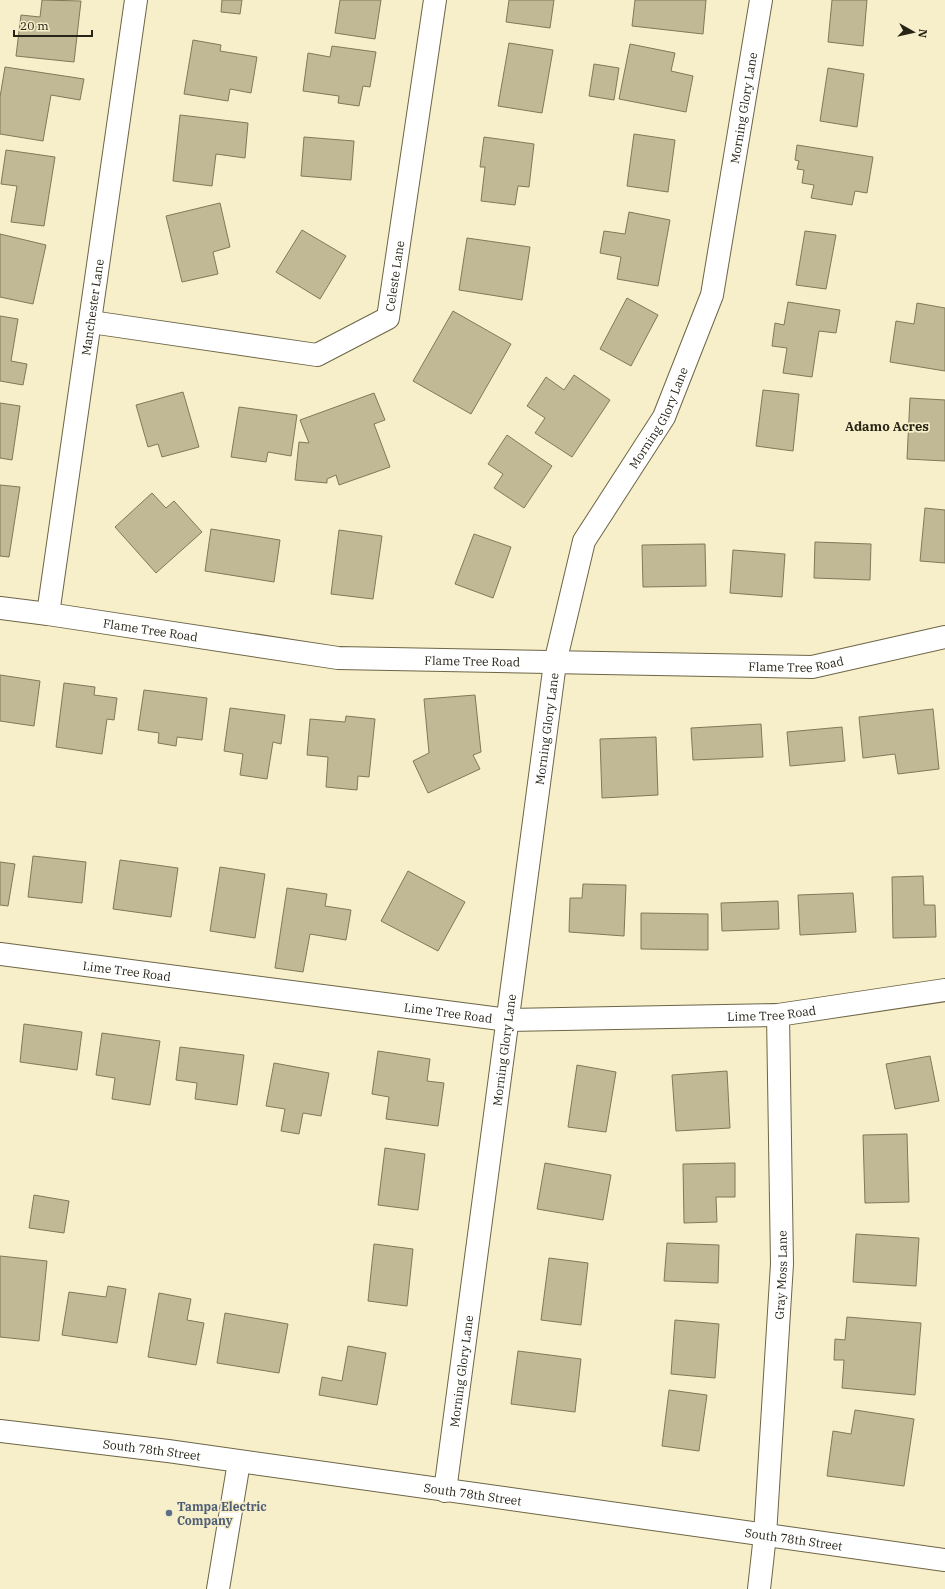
<svg xmlns="http://www.w3.org/2000/svg" width="945" height="1589" font-family="'IBM Plex Serif',serif">
	<style>
		.building { fill: #c1b895; stroke: #807857 }
		.lines { fill: none; stroke-linecap: round; stroke-linejoin: round }
		.minor-casing { stroke: #6d6545; stroke-width: 24 }
		.minor { stroke: #fff; stroke-width: 22 }
		.service-dot { fill: #5c6f8a; stroke: #f7eeca; stroke-width: 1.5 }
		.labels { text-anchor: middle; dominant-baseline: central; stroke-width: 3.5; stroke-linejoin: round; paint-order: stroke }
		.street-label { font-size: 12px; fill: #272316; stroke: #f7eeca }
		.service-label { font-size: 12px; font-weight: bold; fill: #4e5e75; stroke: #f7eeca; text-anchor: start }
		.neighbourhood-label { font-size: 13px; font-weight: bold; fill: #272316; stroke: #f7eeca }
	</style>
	<rect width="100%" height="100%" fill="#f7eeca"/>
	<!-- building -->
	<path class="building" d="M42,0L81,1L74,62L16,56L21,15L40,17Z
		M222,0H242L240,14L221,12Z
		M340,0H381L375,39L335,33Z
		M509,0H554L550,28L506,22Z
		M635,0H706L703,34L632,26Z
		M832,0H867L863,46L828,42Z
		M193,40L221,45L220,51L257,57L251,93L230,89L228,101L184,94Z
		M509,43L553,50L542,113L498,106Z
		M630,44L675,53L671,71L693,76L686,112L619,99Z
		M332,46L376,52L370,87L363,86L359,106L338,103L339,96L303,91L308,53L330,57Z
		M594,64L619,68L614,100L589,96Z
		M5,67L84,79L80,100L51,95L43,141L0,134V97Z
		M828,68L864,74L857,127L820,121Z
		M180,115L248,123L245,158L216,154L212,186L173,181Z
		M634,134L675,140L668,192L627,186Z
		M304,137L354,141L351,180L301,176Z
		M484,137L534,144L529,187L518,186L515,205L481,201L485,167H480Z
		M797,145L873,157L867,193L855,191L852,205L811,198L814,185L802,183L804,170L797,169L799,161L795,160Z
		M6,150L55,157L44,226L11,222L17,186L1,184Z
		M220,203L230,247L213,252L218,274L182,282L166,216Z
		M629,212L670,220L658,286L617,279L621,257L600,253L604,231L625,234Z
		M302,230L346,256L320,299L276,272Z
		M805,231L836,235L826,289L796,285Z
		M0,234L46,245L33,304L0,297Z
		M467,238L530,247L522,300L459,290Z
		M627,298L658,315L631,366L600,349Z
		M788,302L840,310L836,333L819,331L812,377L783,373L787,348L772,346L775,323L784,325Z
		M917,303L945,308V371L890,362L896,321L914,324Z
		M453,311L511,344L471,414L413,381Z
		M0,316L18,319L11,361L27,364L23,385L0,381Z
		M574,375L610,400L572,457L535,433L545,418L527,406L546,377L564,390Z
		M763,390L799,394L793,451L756,446Z
		M183,392L199,447L162,457L158,444L148,447L136,405Z
		M374,393L385,420L374,424L390,467L339,485L336,475L327,479V483L295,480L299,442L309,443L300,420Z
		M910,398L945,400V461L907,459Z
		M0,403L20,406L12,460L0,458Z
		M239,407L297,415L291,456L268,452L266,462L231,457Z
		M507,435L552,466L524,508L494,488L503,474L488,464Z
		M0,485L20,487L9,557L0,556Z
		M152,493L166,508L174,501L202,532L156,573L115,527Z
		M925,508L945,510V563L920,561Z
		M211,529L280,540L274,582L205,571Z
		M339,530L382,536L373,599L331,594Z
		M474,534L511,547L493,598L455,584Z
		M815,542L871,544L870,580L814,578Z
		M705,544L706,586L643,587L642,545Z
		M733,550L785,554L782,597L730,593Z
		M0,675L40,681L34,726L0,721Z
		M64,683L95,687L94,695L117,698L114,720L107,719L102,754L56,747Z
		M144,690L207,698L202,740L177,737L176,746L158,743L159,733L138,730Z
		M475,695L481,752L473,755L480,769L428,793L413,761L429,753L424,699Z
		M230,708L285,715L281,744L273,742L267,779L240,775L243,754L224,751Z
		M933,709L939,769L898,774L895,754L863,758L859,717Z
		M346,716L375,719L369,777L358,776L357,790L326,787L328,757L307,755L310,719L345,722Z
		M761,724L763,757L693,760L691,728Z
		M842,727L845,761L790,766L787,732Z
		M656,737L658,795L602,798L600,739Z
		M33,856L86,862L82,903L28,897Z
		M120,860L178,868L171,917L113,909Z
		M0,862L15,864L8,906L0,905Z
		M220,867L265,874L255,938L210,931Z
		M408,871L465,902L438,951L381,921Z
		M923,876L924,905H935L936,937L893,938L892,877Z
		M583,884L626,885L624,936L569,932L570,898H582Z
		M287,888L327,894L325,906L351,910L346,940L310,934L303,972L275,968Z
		M853,893L856,932L800,935L798,895Z
		M778,901L779,929L722,931L721,903Z
		M641,913L708,914V950L641,949Z
		M24,1024L82,1032L77,1070L20,1062Z
		M102,1033L160,1041L150,1105L112,1099L115,1078L96,1075Z
		M180,1047L244,1055L237,1105L195,1099L197,1083L176,1080Z
		M378,1051L430,1059L427,1081L444,1083L438,1126L386,1119L389,1097L372,1094Z
		M930,1056L939,1101L895,1109L886,1064Z
		M274,1063L329,1073L321,1116L303,1113L299,1134L281,1131L285,1109L266,1106Z
		M577,1065L616,1072L606,1132L568,1127Z
		M727,1071L730,1128L676,1131L672,1075Z
		M907,1134L909,1202L865,1203L863,1135Z
		M385,1148L425,1154L418,1210L378,1205Z
		M545,1163L611,1175L603,1220L537,1209Z
		M735,1163V1197H716L717,1222L684,1223L683,1164Z
		M34,1195L69,1201L64,1233L29,1228Z
		M856,1234L919,1238L916,1286L853,1282Z
		M667,1243L719,1245L718,1283L664,1281Z
		M374,1244L413,1249L407,1306L368,1301Z
		M0,1256L47,1261L39,1341L0,1337Z
		M549,1258L588,1263L581,1325L541,1320Z
		M108,1286L126,1289L117,1343L62,1335L69,1292L106,1297Z
		M159,1293L191,1299L187,1320L204,1323L196,1365L148,1357Z
		M225,1313L288,1324L279,1373L217,1363Z
		M847,1317L921,1323L915,1395L842,1388L844,1360H834L835,1339L845,1340Z
		M675,1320L719,1324L715,1378L671,1374Z
		M348,1346L386,1353L377,1405L319,1395L322,1377L342,1381Z
		M518,1351L581,1359L575,1412L511,1404Z
		M669,1390L707,1395L699,1451L662,1446Z
		M855,1410L914,1419L904,1486L827,1476L833,1431L851,1434Z"/>
	<g class="lines">
		<!-- minor casing -->
		<g class="minor-casing">
			<g id="minor">
				<path id="s1" d="M91,322L317,355L388,318L435,0"/>
				<path id="s2" d="M0,608L48,614L338,658L812,667L945,637"/>
				<path id="s3" d="M48,614L136,0"/>
				<path id="s4" d="M0,954L508,1020L778,1015L945,990"/>
				<path id="s5" d="M0,1431L168,1451L945,1560"/>
				<path id="s6" d="M445,1491L555,663L584,541L664,417L712,295L761,0"/>
				<path d="M218,1589L239,1462"/>
				<path id="s7" d="M759,1589L765,1535L782,1264L778,1015"/>
			</g>
		</g>
		<!-- minor -->
		<use href="#minor" class="minor"/>
	</g>
	<!-- markers -->
	<circle class="service-dot" cx="169" cy="1513" r="4"/>
	<g class="labels">
		<!-- street labels -->
		<g class="street-label">
			<text stroke="none"><textPath href="#s6" startOffset="1429">Morning Glory Lane</textPath></text>
			<text stroke="none"><textPath href="#s1" startOffset="351">Celeste Lane</textPath></text>
			<text stroke="none"><textPath href="#s3" startOffset="310">Manchester Lane</textPath></text>
			<text stroke="none"><textPath href="#s6" startOffset="1105">Morning Glory Lane</textPath></text>
			<text stroke="none"><textPath href="#s2" startOffset="152">Flame Tree Road</textPath></text>
			<text stroke="none"><textPath href="#s2" startOffset="476">Flame Tree Road</textPath></text>
			<text stroke="none"><textPath href="#s2" startOffset="800">Flame Tree Road</textPath></text>
			<text stroke="none"><textPath href="#s6" startOffset="769">Morning Glory Lane</textPath></text>
			<text stroke="none"><textPath href="#s4" startOffset="128">Lime Tree Road</textPath></text>
			<text stroke="none"><textPath href="#s4" startOffset="452">Lime Tree Road</textPath></text>
			<text stroke="none"><textPath href="#s4" startOffset="776">Lime Tree Road</textPath></text>
			<text stroke="none"><textPath href="#s6" startOffset="445">Morning Glory Lane</textPath></text>
			<text stroke="none"><textPath href="#s7" startOffset="315">Gray Moss Lane</textPath></text>
			<text stroke="none"><textPath href="#s6" startOffset="121">Morning Glory Lane</textPath></text>
			<text stroke="none"><textPath href="#s5" startOffset="153">South 78th Street</textPath></text>
			<text stroke="none"><textPath href="#s5" startOffset="477">South 78th Street</textPath></text>
			<text stroke="none"><textPath href="#s5" startOffset="801">South 78th Street</textPath></text>
		</g>
		<!-- service labels -->
		<g class="service-label">
			<text x="177" y="1506">Tampa Electric<tspan x="177" dy="14">Company</tspan></text>
		</g>
		<!-- neighbourhood labels -->
		<g class="neighbourhood-label">
			<text x="887" y="426">Adamo Acres</text>
		</g>
	</g>
	<!-- north arrow -->
	<g transform="translate(913 32) rotate(98)" stroke="#f7eeca" stroke-width="3" paint-order="stroke">
	<path d="M0-3L7 15L0 10L-7 15Z" fill="#272316"/>
	<text y="-6" font-size="11" font-weight="bold" text-anchor="middle" fill="#272316">N</text>
	</g>
	<!-- scale -->
	<path d="M14 30v6h78v-6" fill="none" stroke="#272316" stroke-width="2"/>
	<text x="20" y="30" font-size="12" fill="#272316" stroke="#f7eeca" stroke-width="3" paint-order="stroke">20 m</text>
</svg>
